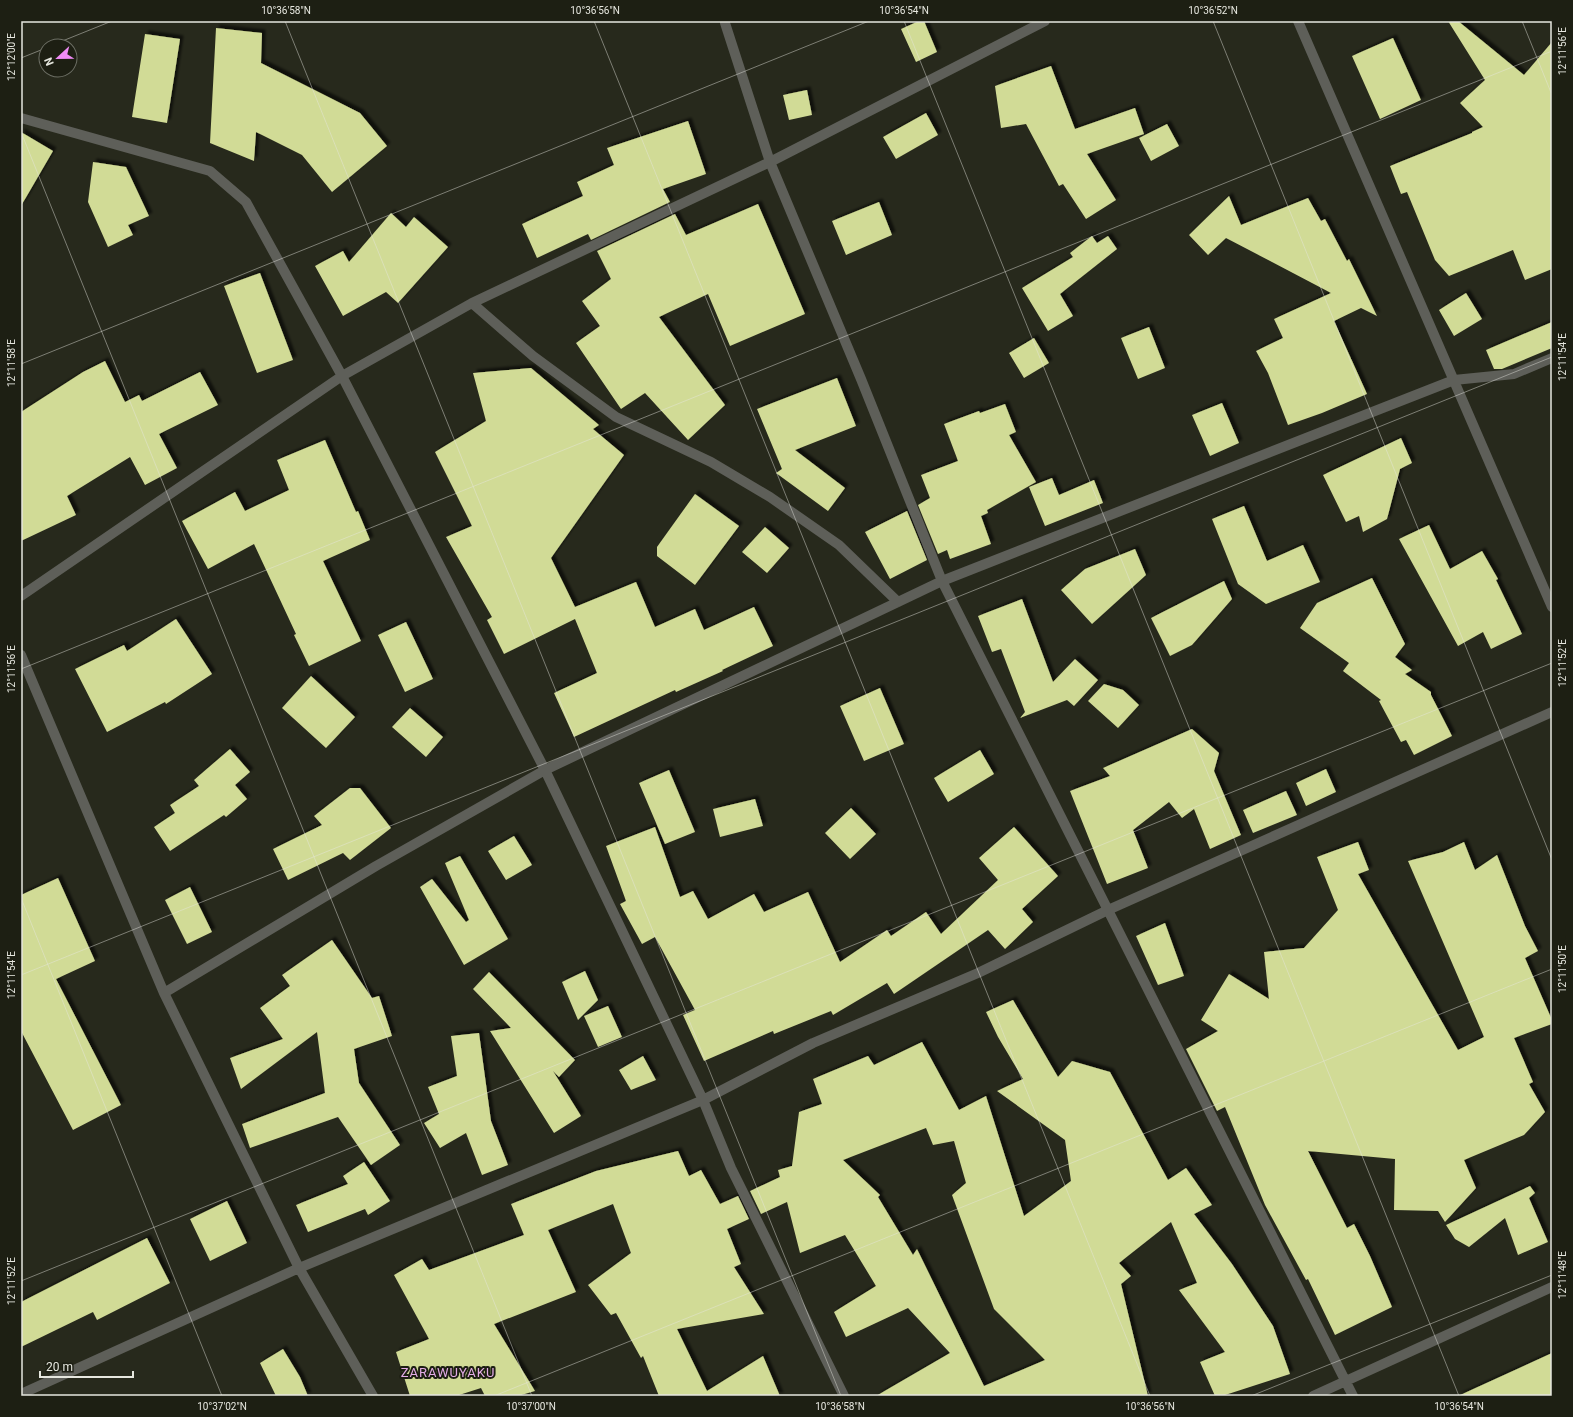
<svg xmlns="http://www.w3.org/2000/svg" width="1573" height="1417" font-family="Roboto,sans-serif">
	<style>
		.building { fill: #d1db96; fill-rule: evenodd; filter: url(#shadow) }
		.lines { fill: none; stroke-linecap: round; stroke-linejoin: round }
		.minor { stroke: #5e5f59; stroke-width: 10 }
		.ticks { fill: none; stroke: #e6e7df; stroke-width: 1; stroke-opacity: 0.45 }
		.labels { text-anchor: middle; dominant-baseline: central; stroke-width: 4; stroke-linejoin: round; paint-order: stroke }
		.quarter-label { font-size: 13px; letter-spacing: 1px; fill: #e3ace6; stroke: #1d1f13 }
		.neatline { fill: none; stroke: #e6e7df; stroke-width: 1.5 }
		.ticks-label { font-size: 10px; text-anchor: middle; fill: #e6e7df }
	</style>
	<defs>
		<filter id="shadow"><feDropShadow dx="3.5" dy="-3.5" stdDeviation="1" flood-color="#0009"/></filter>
	</defs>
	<rect width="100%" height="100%" fill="#27291c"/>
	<!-- building -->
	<path class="building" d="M919,21H924L937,52L916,62L901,29Z
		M1448,21H1458L1524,75L1552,42V269L1525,280L1513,250L1449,276L1435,260L1407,192L1401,194L1390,166L1472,133V132L1483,127L1460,103L1485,80Z
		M216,28L262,33L261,63L360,113L387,146L332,192L302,155L256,132L254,161L210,143Z
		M145,34L180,39L167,123L132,117Z
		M1393,38L1421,100L1380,119L1352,56Z
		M1051,66L1075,129L1135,108L1144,134L1087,154L1116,200L1086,219L1063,184L1059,186L1026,124L1001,128L995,86Z
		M807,90L812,115L789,120L783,95Z
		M926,113L938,135L896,159L883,137Z
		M688,121L706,174L663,189L670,202L591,240L588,234L537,258L522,224L583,196L577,182L614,165L607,148Z
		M1167,124L1179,146L1151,161L1139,138Z
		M21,132L53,151L21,206Z
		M93,162L126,167L149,216L128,225L133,235L108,247L88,202Z
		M1229,196L1241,225L1308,198L1321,221L1325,219L1347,261L1349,259L1377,316L1361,308L1334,321L1367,394L1322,413L1288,425L1268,373L1256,351L1283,338L1274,319L1331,293L1226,238L1208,255L1189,235Z
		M879,202L892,235L846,255L832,221Z
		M758,204L805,314L730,346L708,294L659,317L725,405L688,440L645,393L621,409L576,343L600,326L582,301L611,279L597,251L675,214L686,235Z
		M391,213L406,227L414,217L448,247L398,303L386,292L343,316L315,266L343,251L349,262Z
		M1092,236L1097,243L1108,236L1117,249L1060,294L1073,316L1048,331L1022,288L1073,257L1070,253Z
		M260,273L293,360L257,373L224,286Z
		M1466,293L1482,319L1454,336L1439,310Z
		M1552,322V348L1502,369H1494L1486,350Z
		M1149,327L1165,368L1138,379L1121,338Z
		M1034,338L1049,363L1024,378L1009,353Z
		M105,361L125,402L139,395L142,401L200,372L218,405L159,434L177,468L145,485L130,457L67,496L76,515L21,541V412L83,372Z
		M531,368L599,425L593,429L624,455L551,558L575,607L636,582L655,627L695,609L704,630L754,607L773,646L722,670L723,671L676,692L675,690L574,737L554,693L597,673L575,619L504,654L487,620L492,617L446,537L472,526L435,452L486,421L473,373Z
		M837,378L856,426L795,450L845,488L828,511L776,473L782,469L757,409Z
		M1222,403L1239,443L1210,456L1192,415Z
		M1005,404L1016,432L1009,435L1036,482L987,510L988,513L981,516L991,544L950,559L947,550L938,554L918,505L930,498L921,475L958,461L944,424L979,411L980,413Z
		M1401,438L1412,463L1400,469L1387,519L1363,532L1359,516L1346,522L1323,475Z
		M325,440L356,512L358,511L370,540L323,561L361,641L309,666L294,635L296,634L254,544L208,569L182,521L235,492L245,511L289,490L277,460Z
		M1052,478L1059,495L1094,480L1103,503L1045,526L1029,487Z
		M695,494L739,526L695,585L657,556V547Z
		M1244,506L1267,561L1303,545L1320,582L1266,604L1238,584L1212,519Z
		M907,511L927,560L890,579L865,532Z
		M1429,525L1450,569L1482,551L1498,579L1496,580L1522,634L1491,649L1483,632L1458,646L1399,539Z
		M765,527L789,548L767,573L742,552Z
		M1135,549L1146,575L1092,624L1061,590L1085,569Z
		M1372,578L1405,644L1395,657L1412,670L1405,674L1431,692V695L1452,736L1414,755L1406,740L1401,742L1379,701L1381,700L1343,671L1349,663L1300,628L1317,603Z
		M1224,581L1232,599L1192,645L1170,656L1151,618Z
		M1022,599L1053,682L1075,659L1098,680L1074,706L1067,700L1020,718L1025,712L1001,649L992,652L978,616Z
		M176,619L212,674L166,704L165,702L107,732L75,669L124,645L127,651Z
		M406,622L433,679L405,692L378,635Z
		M311,676L355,717L326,748L282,708Z
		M1104,684L1123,690L1139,705L1118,728L1088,701Z
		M880,688L904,744L864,761L840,706Z
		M410,708L443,737L426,757L392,727Z
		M1192,729L1219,753L1214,771L1241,835L1210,849L1194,809L1182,818L1169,802L1133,830L1148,868L1107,884L1070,791L1110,776L1103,768Z
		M230,749L250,772L235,785L247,799L226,817L224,815L170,851L154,827L175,813L170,805L199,786L194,780Z
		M980,750L994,774L948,802L934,778Z
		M1326,769L1336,792L1306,806L1296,783Z
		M669,770L695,832L665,844L639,783Z
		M350,788H360L391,828L350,860L343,853L288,880L273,849L322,825L314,816Z
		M1286,791L1297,815L1253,833L1243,810Z
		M755,799L763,826L720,837L713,809Z
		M851,808L876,834L850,859L825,833Z
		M655,827L680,897L693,891L708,919L754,894L764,912L808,892L840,962L887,930L891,936L926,912L941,934L998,880L979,858L1014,827L1058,876L1022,909L1033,922L1005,949L988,930L894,994L887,983L833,1015L831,1011L774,1034L773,1031L704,1061L683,1015L695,1010L655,937L642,944L620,904L626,901L606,846Z
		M514,836L532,865L506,880L488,851Z
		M1358,842L1369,870L1358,874L1458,1050L1484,1037L1408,861L1443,852L1464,842L1475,870L1497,855L1525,926L1538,951L1525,958L1552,1020V1024L1514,1038L1533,1082L1529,1084L1545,1112L1524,1135L1464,1160L1476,1188L1445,1222L1438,1211L1394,1210L1395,1159L1308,1151L1347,1228L1354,1224L1370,1256L1392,1307L1335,1335L1308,1279L1306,1280L1265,1205L1225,1107L1217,1111L1186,1049L1218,1031L1201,1020L1229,974L1269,999L1264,952L1304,948L1338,910L1317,857Z
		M460,856L508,939L464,965L420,887L432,879L466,922L469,920L445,863Z
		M58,878L95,961L56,979L121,1105L73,1130L21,1031V895Z
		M190,887L212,932L187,944L165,900Z
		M1165,923L1184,976L1158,985L1136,936Z
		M332,940L372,998L379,996L392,1036L354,1049L359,1083L400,1145L371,1165L338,1117L250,1148L242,1124L325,1093L317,1032L241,1089L230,1058L283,1039L260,1008L290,986L282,975Z
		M585,971L598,1000L578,1020L562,982Z
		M489,972L575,1060L559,1077L553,1071L581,1116L554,1133L490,1031L511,1028L473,989Z
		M1013,1000L1058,1077L1072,1061L1110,1072L1168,1180L1186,1168L1212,1205L1194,1214L1232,1264L1273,1326L1290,1374L1222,1396H1215L1200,1362L1225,1352L1179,1290L1197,1283L1171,1222L1119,1263L1131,1276L1121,1284L1148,1396H876L950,1353L908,1308L846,1337L834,1312L876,1286L845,1235L800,1253L787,1202L761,1214L750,1191L780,1177L778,1170L792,1166L799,1112L822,1104L813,1079L868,1056L874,1065L922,1042L959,1110L986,1096L1024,1216L1071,1181L1065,1140L997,1091L1023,1079L998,1037L986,1012ZM926,1128L933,1145L954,1141L966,1183L952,1195L994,1309L1045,1360L984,1386L917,1249L913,1255L878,1197L880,1195L843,1160Z
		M608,1006L622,1037L598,1047L584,1016Z
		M479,1033L491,1121L508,1165L482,1175L466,1133L440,1148L424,1123L439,1114L428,1087L457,1076L451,1036Z
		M643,1056L656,1080L631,1090L619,1070Z
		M678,1151L689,1176L701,1170L720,1204L738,1196L749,1219L727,1229L741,1264L734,1267L764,1314L677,1329L707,1391L763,1356L780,1396H659L643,1356L641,1358L616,1313L611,1315L588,1285L631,1253L613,1204L548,1230L576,1292L494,1324L535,1391L518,1396H485L481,1388L456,1396H410L396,1352L429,1339L394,1275L422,1259L429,1270L524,1235L511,1204L596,1171Z
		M364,1162L390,1201L368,1215L365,1209L308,1232L296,1205L348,1184L343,1176Z
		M1530,1186L1535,1193L1529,1198L1548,1242L1518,1255L1505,1218L1469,1247L1455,1239L1446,1225Z
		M227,1201L247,1243L210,1261L190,1219Z
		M147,1238L170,1283L97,1320L93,1312L21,1347V1302Z
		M283,1349L300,1377L308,1396H276L260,1363Z
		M1552,1353V1396H1458Z"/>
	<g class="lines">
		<!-- minor -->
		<path class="minor" d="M1298,21L1552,607
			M725,23L770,162L861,379L942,581L1353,1396
			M21,118L210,171L246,202L342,376L545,770L703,1100L731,1168L844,1396
			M472,303L533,356L616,417L711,462L770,497L839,545L898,602
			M21,596L342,376L472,303L770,162L1045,21
			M21,655L164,993L299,1268L373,1396
			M164,993L376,866L545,770L898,602L942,581L1454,380L1514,374L1552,358
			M21,1394L299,1268L703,1100L813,1043L978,973L1108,910L1552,712
			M1313,1396L1552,1287"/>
	</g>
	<!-- ticks -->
	<path class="ticks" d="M285,21L841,1396M594,21L1150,1396M904,21L1459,1396M1213,21L1552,860M1522,21L1552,95M50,46L112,21M21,58L46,48M21,132L532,1396M21,364L869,21M21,669L1552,51M21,898L222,1396M21,975L1552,357M21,1281L1552,663M494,1396L1552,969M1251,1396L1552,1275"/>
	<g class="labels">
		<!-- quarter labels -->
		<g class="quarter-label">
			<text x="448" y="1372">ZARAWUYAKU</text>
		</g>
	</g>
	<!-- border -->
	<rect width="1573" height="1417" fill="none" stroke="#1d1f13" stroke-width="44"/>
	<!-- north arrow -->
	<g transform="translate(58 58) rotate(248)"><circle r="19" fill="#1d1f13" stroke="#6d6f65"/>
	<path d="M0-3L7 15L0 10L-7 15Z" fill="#f08bf6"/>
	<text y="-6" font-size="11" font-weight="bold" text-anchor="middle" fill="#e6e7df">N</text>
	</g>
	<!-- scale -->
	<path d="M40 1371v6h93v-6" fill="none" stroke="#e6e7df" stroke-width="2"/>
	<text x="46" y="1371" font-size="12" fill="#e6e7df" stroke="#1d1f13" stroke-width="3" paint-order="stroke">20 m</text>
	<rect x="22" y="22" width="1529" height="1373" class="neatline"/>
	<g class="ticks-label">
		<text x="286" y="14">10°36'58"N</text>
		<text x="595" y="14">10°36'56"N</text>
		<text x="904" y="14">10°36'54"N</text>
		<text x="1213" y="14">10°36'52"N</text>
		<text transform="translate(1562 51) rotate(-90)" y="4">12°11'56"E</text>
		<text transform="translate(11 57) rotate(-90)" y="4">12°12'00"E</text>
		<text transform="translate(1562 357) rotate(-90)" y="4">12°11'54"E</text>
		<text transform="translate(11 363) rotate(-90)" y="4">12°11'58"E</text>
		<text transform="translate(1562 663) rotate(-90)" y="4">12°11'52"E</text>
		<text transform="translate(11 669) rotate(-90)" y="4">12°11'56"E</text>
		<text transform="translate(1562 969) rotate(-90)" y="4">12°11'50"E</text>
		<text transform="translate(11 975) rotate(-90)" y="4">12°11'54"E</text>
		<text transform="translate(1562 1275) rotate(-90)" y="4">12°11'48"E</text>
		<text transform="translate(11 1281) rotate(-90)" y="4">12°11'52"E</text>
		<text x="222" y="1410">10°37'02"N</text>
		<text x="531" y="1410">10°37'00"N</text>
		<text x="840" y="1410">10°36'58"N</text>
		<text x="1150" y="1410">10°36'56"N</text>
		<text x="1459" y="1410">10°36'54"N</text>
	</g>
</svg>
